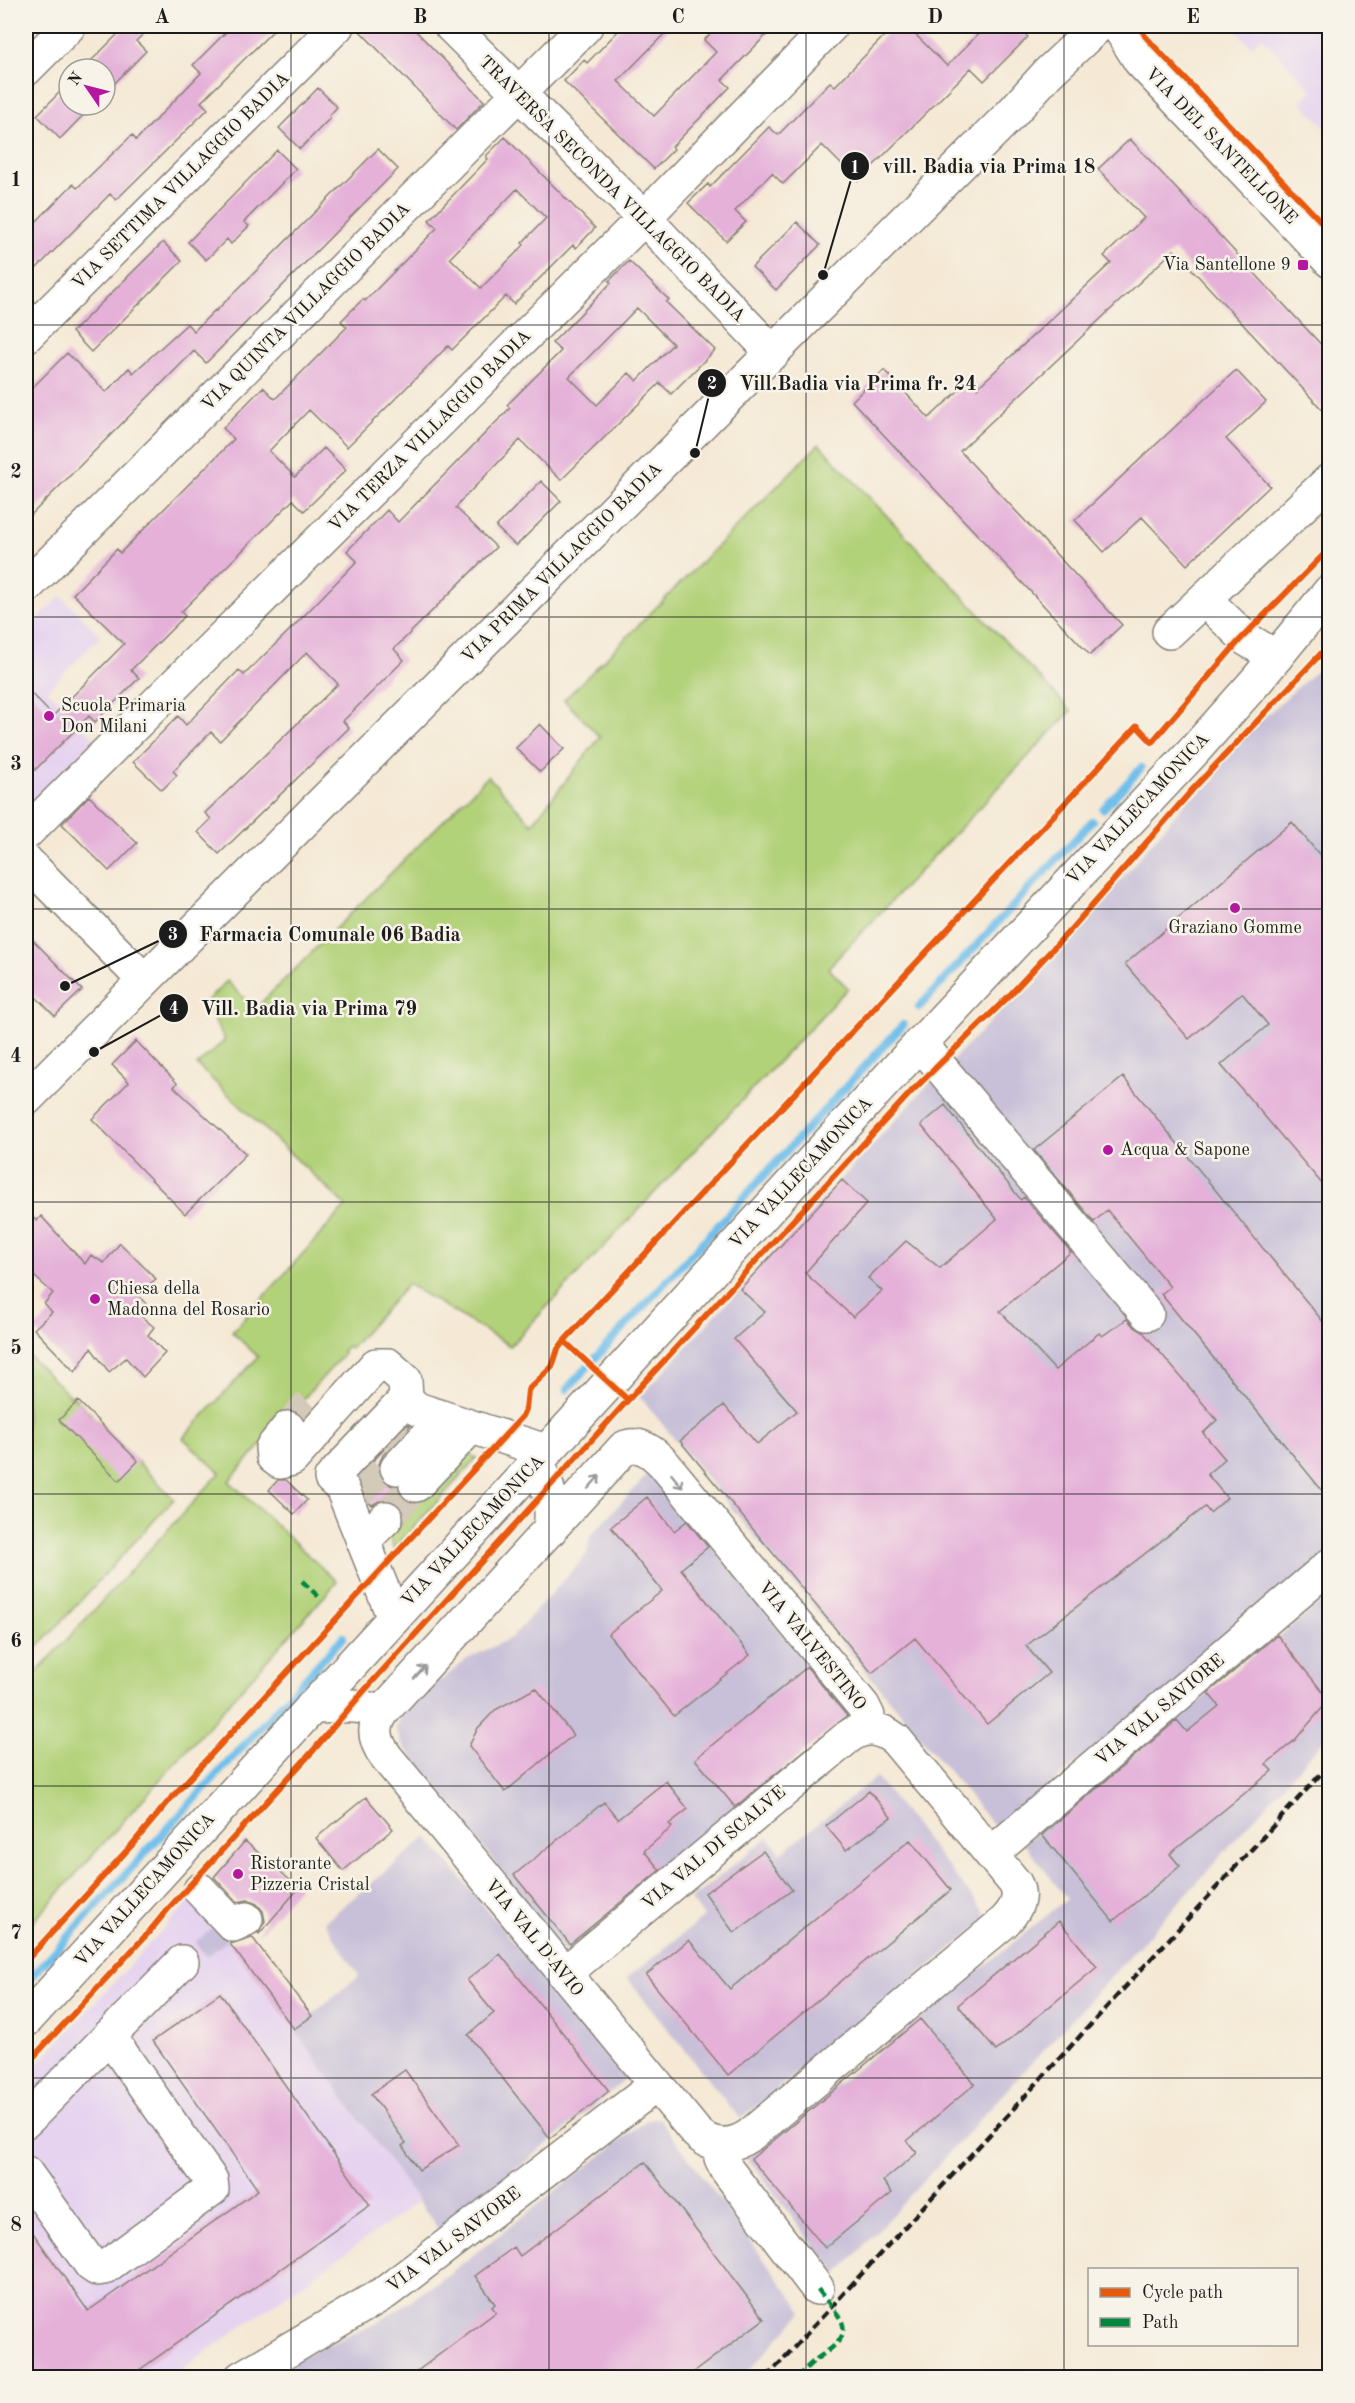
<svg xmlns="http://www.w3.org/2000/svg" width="1355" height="2403" font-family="'Old Standard TT',serif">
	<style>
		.built { fill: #e6d3f0 }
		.industrial { fill: #c8c0d8 }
		.green { fill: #b2d279; stroke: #67774a; stroke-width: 1.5 }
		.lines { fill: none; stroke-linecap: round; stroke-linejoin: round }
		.stream { stroke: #71bfeb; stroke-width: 8 }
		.building { fill: #e5b1d9; fill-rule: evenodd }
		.minor-tunnel { stroke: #d4cab9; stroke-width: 33; stroke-dasharray: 33 16; stroke-linecap: butt }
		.minor-casing { stroke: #888278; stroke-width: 36 }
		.major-casing { stroke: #888278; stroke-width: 36 }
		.minor { stroke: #fff; stroke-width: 33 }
		.major { stroke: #fff; stroke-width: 33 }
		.rail { stroke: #1c1c1c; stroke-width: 4.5; stroke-dasharray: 9 4.5; stroke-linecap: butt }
		.quiet { stroke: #00873e; stroke-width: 4.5; stroke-dasharray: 9 4.5; stroke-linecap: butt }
		.cycleway-casing { stroke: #f7f3e8; stroke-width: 10 }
		.cycleway { stroke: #e8590c; stroke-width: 6 }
		.oneway { stroke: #999 }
		.grid { fill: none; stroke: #1c1c1c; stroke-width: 1.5; stroke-opacity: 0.55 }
		.poi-dot { fill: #b5179e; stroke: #f7f3e8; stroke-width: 2 }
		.labels { text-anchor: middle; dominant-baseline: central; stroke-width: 5; stroke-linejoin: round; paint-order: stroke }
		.street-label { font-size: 18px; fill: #1c1c1c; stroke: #f7f3e8 }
		.poi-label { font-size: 18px; fill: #1c1c1c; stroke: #f7f3e8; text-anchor: start }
		.leader { fill: none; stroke: #1c1c1c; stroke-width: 2 }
		.callout-dot { fill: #1c1c1c; stroke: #f7f3e8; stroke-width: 2 }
		.mark-label { font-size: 18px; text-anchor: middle; font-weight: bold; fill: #fff }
		.callout-label { font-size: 20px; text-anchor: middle; font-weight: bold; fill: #1c1c1c; stroke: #f7f3e8; stroke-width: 5; stroke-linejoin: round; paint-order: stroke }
		.neatline { fill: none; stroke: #1c1c1c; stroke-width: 2 }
		.grid-label { font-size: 20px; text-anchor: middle; font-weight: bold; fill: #1c1c1c }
	</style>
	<rect width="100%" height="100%" fill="#f7f3e8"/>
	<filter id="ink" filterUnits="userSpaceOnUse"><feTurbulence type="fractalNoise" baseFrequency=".0167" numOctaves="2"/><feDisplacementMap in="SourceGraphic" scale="12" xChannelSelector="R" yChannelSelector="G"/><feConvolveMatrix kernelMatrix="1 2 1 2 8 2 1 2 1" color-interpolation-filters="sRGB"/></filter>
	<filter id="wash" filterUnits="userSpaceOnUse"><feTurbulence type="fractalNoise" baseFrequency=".008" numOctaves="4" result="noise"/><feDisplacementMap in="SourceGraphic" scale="24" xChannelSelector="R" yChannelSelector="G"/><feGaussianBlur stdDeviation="1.35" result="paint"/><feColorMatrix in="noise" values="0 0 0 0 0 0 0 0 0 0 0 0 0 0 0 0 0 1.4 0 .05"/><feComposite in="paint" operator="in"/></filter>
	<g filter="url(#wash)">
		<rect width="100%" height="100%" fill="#f5e9d5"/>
		<!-- built -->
		<path class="built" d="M1231,26H1329V131L1301,102L1312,90L1262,37L1251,46Z
			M61,596L101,636L47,690L98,742L26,814V631Z
			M194,1896L294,2029L419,2201L171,2377H26V2077Z"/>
		<!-- industrial -->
		<path class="industrial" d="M1329,660V1560L999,1826L992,1824L640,1397L926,1087L1068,943L1234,744Z
			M650,1472L850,1713L565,1952L401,1743L396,1727L400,1717L434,1680H442L467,1659L511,1638L587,1554L590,1536Z
			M1329,1596V1734L1204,1875L837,2275L747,2158L1067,1899L1024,1843Z
			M876,1777L989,1918L740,2119L627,1978L704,1917L691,1899L768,1837L781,1853Z
			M427,1837L626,2079L504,2180L439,2230L294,2029L359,1976L324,1922Z
			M216,1926L227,1941L206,1957L195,1942Z
			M659,2118L803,2312L743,2377L271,2378L268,2371L377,2323L441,2280L647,2120Z"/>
		<!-- green -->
		<path class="green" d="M819,444L1071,711L828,968L848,988L510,1346L408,1284L350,1349L347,1346L342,1351L344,1354L229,1481L337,1582L26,1930V1684L220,1473L183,1438L258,1357L232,1332L346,1206L197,1065L225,1040L205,1003L227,981L255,1009L488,776L532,824L600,737L564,700Z
			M26,1353L70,1396L72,1395L174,1499L26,1660Z
			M461,1452L477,1458L394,1549L387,1530Z"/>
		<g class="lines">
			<!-- stream -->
			<path class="stream" d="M1103,809L1141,768
				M919,1007L1092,821
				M567,1389L903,1025
				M26,1983L343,1637"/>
		</g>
		<g id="blocks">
			<!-- building -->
			<path class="building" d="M126,26H152L136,41L146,51L105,93V69H83Z
				M232,26H278L201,102L208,109L116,200L110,194L26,279V232L73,184L77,188L132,135L136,140L201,73L193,65Z
				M355,26H411L484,101L456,130Z
				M623,26H672L618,81L654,116L716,52L704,40L719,26H775L722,80L730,87L672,147L674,149L654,169L564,81L584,60L587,63Z
				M894,26H925L916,35L947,66L986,26H1016L1028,37L984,81L971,68L858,181L822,145L783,184L772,173L735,211L746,222L726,241L688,203L708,184L710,187L769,127L778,135L830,82L835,86Z
				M69,83V105H93L60,139L37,115Z
				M318,88L337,107L329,116L330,118L300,149L279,128Z
				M505,137L595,228L576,248L573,245L514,304L506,296L452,350L448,346L347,447L309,410L269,451L295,477L324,448L346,470L304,511L293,500L181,612L185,616L131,670L139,678L95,722L89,716L26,779V688L53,716L124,644L73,594L117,549L120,553L234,439L223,428L263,387L275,399L347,327L341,321L363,299L365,301L437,228L429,220L488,159L486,156ZM517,189L546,218L522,243L524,245L481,288L450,258Z
				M1130,139L1329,353V417L1174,250L960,451L1122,625L1090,655L852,401L884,370L929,418L970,380L977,388L1111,263L1104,256L1144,218L1098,169Z
				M378,149L398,169L206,363L194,351L26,520V394L67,353L106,392L129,368L133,373L187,324L194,331L215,310L216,311Z
				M277,150L296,169L244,222L249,226L231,244L227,239L206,260L188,242Z
				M797,222L820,245L776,290L752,267Z
				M163,242L182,261L91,352L72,332Z
				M629,261L669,300L666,302L715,350L671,394L660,383L561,480L520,440L461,501L456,508L496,547L394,649L404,660L343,721L349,728L219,854L198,832L211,819L205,813L338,684L307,652L220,741L211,732L173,771L177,775L162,790L133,762L178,716L186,725L239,670L244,675L294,626L357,561L347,551L387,510L398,522L510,408L507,405L561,351L552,343L611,283L609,281ZM637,308L673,344L637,381L629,373L597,405L569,377Z
				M1236,370L1266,402L1226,439L1270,486L1187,565L1142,517L1104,552L1075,520Z
				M541,481L561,501L516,546L496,527Z
				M540,724L564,749L540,772L516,748Z
				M89,796L137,843L109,871L62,824Z
				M1292,822L1329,866V1192L1221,1065L1268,1025L1242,993L1189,1039L1125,964Z
				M26,933L82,990L55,1016L26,987Z
				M136,1041L177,1083L174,1087L246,1154L185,1214L92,1119L129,1082L112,1065Z
				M1123,1077L1329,1329V1499L1161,1294L1170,1287L1107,1210L1094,1222L1034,1150Z
				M945,1105L1021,1200L1024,1197L1071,1252L1000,1311L1055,1370L1099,1333L1102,1336L1127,1319L1133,1326L1143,1332L1217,1420L1203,1433L1225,1459L1207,1474L1227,1498L1210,1513L1205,1507L1026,1646L1049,1673L987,1724L915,1638L872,1673L680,1441L724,1405L757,1444L797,1411L734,1339L765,1312L740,1289L842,1180L867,1203L805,1273L853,1317L882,1291L868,1278L906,1241L940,1268L997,1219L921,1125Z
				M26,1212L37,1221L41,1216L85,1264L91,1255L104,1263L120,1243L156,1279L137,1294L146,1304L135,1311L154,1327L148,1335L165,1353L143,1377L126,1358L109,1372L91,1348L75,1372L34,1329L52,1312L44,1304L53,1293L26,1269Z
				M78,1401L138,1461L119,1481L59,1420Z
				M407,1425L410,1426L383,1455L379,1464V1474L384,1481L392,1486H398L403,1498L409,1502L402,1509L399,1504L390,1500H381L372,1505L367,1500L357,1478Z
				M278,1480H286L307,1500L294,1514L269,1490Z
				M647,1497L674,1531L687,1521L708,1547L681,1569L750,1655L674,1716L608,1634L662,1591L611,1527Z
				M1277,1635L1329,1700L1295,1740L1266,1764L1272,1771L1170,1854L1180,1866L1113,1921L1042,1835L1177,1720L1187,1732L1219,1706L1208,1693Z
				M807,1667L847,1716L735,1807L695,1759Z
				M536,1688L573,1735L505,1792L469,1746L478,1728L495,1710Z
				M666,1781L688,1809L669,1824L672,1827L644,1851L660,1870L570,1944L514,1875L604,1802L618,1819Z
				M869,1791L891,1817L846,1850L826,1826Z
				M366,1797L393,1829L343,1871L316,1838Z
				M910,1840L951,1890L728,2075L646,1975L689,1940L730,1989Z
				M245,1841L299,1888L259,1934L258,1933L265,1921L263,1911L257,1904L248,1900L237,1902L214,1877Z
				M763,1851L792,1890L734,1933L705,1893Z
				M1059,1921L1097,1967L996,2051L958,2005Z
				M252,1937L312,2016L294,2029L230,1944Z
				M500,1954L609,2091L550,2138L468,2035L494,2013L467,1980Z
				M220,1993L370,2205L128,2378H35L26,2365V2223L88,2311L258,2190L153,2041Z
				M920,2019L975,2084L907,2141L917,2153L883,2181L892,2193L825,2248L751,2159Z
				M405,2070L459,2145L419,2170L402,2146L406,2143L371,2094Z
				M645,2162L764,2319L686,2378H408L496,2312L492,2307L495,2304L475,2276L514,2247L520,2256Z"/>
		</g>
	</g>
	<g filter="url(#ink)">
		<use href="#blocks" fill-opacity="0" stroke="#888278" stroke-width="1.5"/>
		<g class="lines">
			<!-- minor-tunnel -->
			<path class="minor-tunnel" d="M288,1428L316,1398
				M358,1492L412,1433
				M386,1518L416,1485"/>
			<!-- minor casing -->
			<g class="minor-casing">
				<path id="minor" d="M451,26L644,218L773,353
					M1118,26L1140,61L1330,261
					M26,69L69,26
					M26,336L337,26
					M26,587L586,26
					M1204,599L1246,639L1276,657
					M1169,632L1330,480
					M26,833L644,218L831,26
					M26,861L144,980
					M920,1043L1147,1314
					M26,1099L1011,114L1048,73L1098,26
					M288,1428L272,1448L273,1457L280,1462L292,1459L376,1365H388L405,1380L406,1399
					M537,1461C548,1485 554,1503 550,1530
					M397,1468L444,1418
					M416,1485L471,1427
					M363,1541L386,1518
					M394,1618L342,1488L331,1478L406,1399L417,1409L546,1451
					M312,1707C332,1707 364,1701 380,1715
					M991,1854L1330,1565
					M200,1890L233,1925L246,1919
					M564,1974L848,1737C864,1725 880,1727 896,1740L1015,1883C1023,1898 1015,1911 1004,1922L750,2135C731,2148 711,2148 695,2131L387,1758C374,1741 371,1726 385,1709L624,1448C639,1441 654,1453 664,1464L863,1706L868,1716V1728
					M26,2121L182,1962
					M719,2145L721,2158L727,2170L817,2288
					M26,2173L91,2265L97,2269L104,2268L212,2189L211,2180L109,2036
					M241,2378L386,2292L656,2085"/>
			</g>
			<!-- major casing -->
			<g class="major-casing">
				<path id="major" d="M26,2020L892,1074L1192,753L1257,680L1330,591"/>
			</g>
			<!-- minor -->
			<use href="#minor" class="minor"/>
			<!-- major -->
			<use href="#major" class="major"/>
			<!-- rail -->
			<path class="rail" d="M766,2378L1330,1764"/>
			<!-- quiet -->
			<path class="quiet" d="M302,1581L321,1599
				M797,2378C802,2372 808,2366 814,2361C826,2351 853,2339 840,2318C834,2308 824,2298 817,2288"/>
			<!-- cycleway casing -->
			<g class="cycleway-casing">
				<path id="cycleway" d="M1140,26L1145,36L1155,47L1330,231
					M564,1341L628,1400
					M26,1961L131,1846L173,1796L523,1416L526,1409L528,1390L552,1367L558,1349L564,1341L1137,726L1152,742L1239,641L1330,548
					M26,2065L149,1932L168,1909L312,1752L363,1692L628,1400L911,1092L1008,997L1072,928L1193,789L1330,644"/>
			</g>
			<!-- cycleway -->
			<use href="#cycleway" class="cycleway"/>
		</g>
		<!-- one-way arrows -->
		<defs><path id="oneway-shaft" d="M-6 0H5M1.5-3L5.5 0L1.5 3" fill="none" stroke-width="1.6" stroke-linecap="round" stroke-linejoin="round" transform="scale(1.5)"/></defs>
		<g class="oneway">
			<use href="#oneway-shaft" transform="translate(677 1481) rotate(51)"/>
			<use href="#oneway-shaft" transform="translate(594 1482) rotate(-48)"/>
			<use href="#oneway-shaft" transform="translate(420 1672) rotate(-48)"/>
		</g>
	</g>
	<!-- grid -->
	<path class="grid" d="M291,26V2378M549,26V2378M806,26V2378M1064,26V2378M26,325H1330M26,617H1330M26,909H1330M26,1202H1330M26,1494H1330M26,1786H1330M26,2078H1330"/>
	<!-- markers -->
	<g class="poi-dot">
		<rect x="1297" y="259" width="12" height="12" rx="3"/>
		<circle cx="49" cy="716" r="6"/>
		<circle cx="1235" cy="908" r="6"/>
		<circle cx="1108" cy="1150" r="6"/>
		<circle cx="95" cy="1299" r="6"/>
		<circle cx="238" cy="1874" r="6"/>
	</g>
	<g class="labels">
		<!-- street labels -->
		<g class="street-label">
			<text transform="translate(1221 146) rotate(46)">VIA DEL SANTELLONE</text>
			<text transform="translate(181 181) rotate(-45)">VIA SETTIMA VILLAGGIO BADIA</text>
			<text transform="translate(612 189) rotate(45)">TRAVERSA SECONDA VILLAGGIO BADIA</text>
			<text transform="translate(306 307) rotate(-45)">VIA QUINTA VILLAGGIO BADIA</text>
			<text transform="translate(430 431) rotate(-45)">VIA TERZA VILLAGGIO BADIA</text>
			<text transform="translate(562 563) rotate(-45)">VIA PRIMA VILLAGGIO BADIA</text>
			<text transform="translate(1138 809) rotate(-47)">VIA VALLECAMONICA</text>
			<text transform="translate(801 1173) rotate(-47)">VIA VALLECAMONICA</text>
			<text transform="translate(473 1531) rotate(-47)">VIA VALLECAMONICA</text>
			<text transform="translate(812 1646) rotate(51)">VIA VALVESTINO</text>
			<text transform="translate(1160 1710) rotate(-40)">VIA VAL SAVIORE</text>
			<text transform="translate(714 1848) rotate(-40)">VIA VAL DI SCALVE</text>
			<text transform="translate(145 1890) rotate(-48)">VIA VALLECAMONICA</text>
			<text transform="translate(534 1938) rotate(51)">VIA VAL D'AVIO</text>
			<text transform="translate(454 2240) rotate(-37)">VIA VAL SAVIORE</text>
		</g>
		<!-- poi labels -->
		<g class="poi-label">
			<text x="1291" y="265" text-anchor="end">Via Santellone 9</text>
			<text x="61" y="706">Scuola Primaria<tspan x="61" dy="21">Don Milani</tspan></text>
			<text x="1235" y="928" text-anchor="middle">Graziano Gomme</text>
			<text x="1120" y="1150">Acqua &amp; Sapone</text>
			<text x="107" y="1289">Chiesa della<tspan x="107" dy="21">Madonna del Rosario</tspan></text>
			<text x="250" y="1864">Ristorante<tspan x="250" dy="21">Pizzeria Cristal</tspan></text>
		</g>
	</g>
	<!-- callouts -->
	<path class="leader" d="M823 275L855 166M695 453L712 383M65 986L173 934M94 1052L174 1008"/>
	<g class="callout-dot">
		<circle cx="823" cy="275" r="6"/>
		<circle cx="695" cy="453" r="6"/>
		<circle cx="65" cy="986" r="6"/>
		<circle cx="94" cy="1052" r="6"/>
		<circle cx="855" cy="166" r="15"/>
		<circle cx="712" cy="383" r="15"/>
		<circle cx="173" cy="934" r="15"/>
		<circle cx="174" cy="1008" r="15"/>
	</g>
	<g class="mark-label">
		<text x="855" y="173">1</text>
		<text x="712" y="389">2</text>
		<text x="173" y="940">3</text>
		<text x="174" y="1014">4</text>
	</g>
	<g class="callout-label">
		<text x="989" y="173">vill. Badia via Prima 18</text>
		<text x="858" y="390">Vill.Badia via Prima fr. 24</text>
		<text x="330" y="941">Farmacia Comunale 06 Badia</text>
		<text x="309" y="1015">Vill. Badia via Prima 79</text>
	</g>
	<!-- margin -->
	<rect width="1355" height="2403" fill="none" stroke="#f7f3e8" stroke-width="66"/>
	<!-- legend -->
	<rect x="1088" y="2268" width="210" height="78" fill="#f7f3e8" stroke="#9f9d96" stroke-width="1.5"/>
	<rect x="1100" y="2288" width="30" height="9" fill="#e8590c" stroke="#9f9d96" stroke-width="1.5"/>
	<text x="1142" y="2298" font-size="18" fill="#1c1c1c">Cycle path</text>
	<rect x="1100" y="2318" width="30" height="9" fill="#00873e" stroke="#9f9d96" stroke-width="1.5"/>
	<text x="1142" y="2328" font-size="18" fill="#1c1c1c">Path</text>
	<!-- north arrow -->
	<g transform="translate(87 87) rotate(305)"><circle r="28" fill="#f7f3e8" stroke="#9f9d96" stroke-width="1.5"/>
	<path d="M0-4.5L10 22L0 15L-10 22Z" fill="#b5179e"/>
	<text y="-9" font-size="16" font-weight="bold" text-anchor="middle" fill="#1c1c1c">N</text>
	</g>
	<rect x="33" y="33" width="1289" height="2337" class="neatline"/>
	<g class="grid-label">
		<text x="162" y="23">A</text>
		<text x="420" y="23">B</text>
		<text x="678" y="23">C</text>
		<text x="935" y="23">D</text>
		<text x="1193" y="23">E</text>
		<text x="16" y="186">1</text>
		<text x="16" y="478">2</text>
		<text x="16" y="770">3</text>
		<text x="16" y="1062">4</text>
		<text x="16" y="1354">5</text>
		<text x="16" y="1647">6</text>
		<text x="16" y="1939">7</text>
		<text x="16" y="2231">8</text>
	</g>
</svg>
